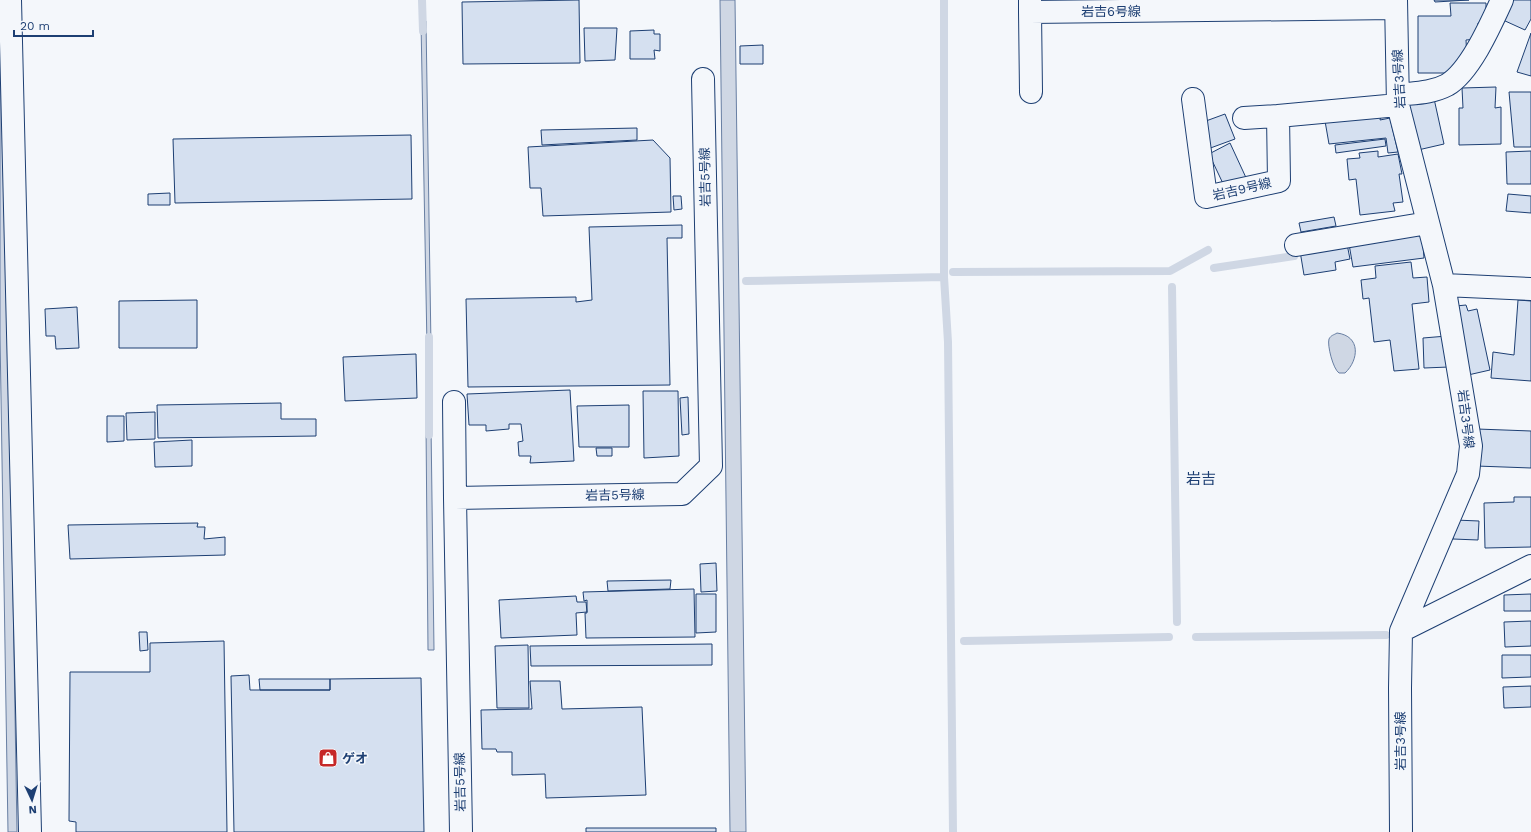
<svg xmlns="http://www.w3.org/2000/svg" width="1531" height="832" font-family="'Work Sans','Noto Sans JP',sans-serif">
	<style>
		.water { fill: #cfd7e4; stroke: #687fa3 }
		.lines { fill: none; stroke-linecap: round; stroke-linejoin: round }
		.stream { stroke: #cfd7e4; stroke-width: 8 }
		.building { fill: #d5e0f0; stroke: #1d3f73 }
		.minor-casing { stroke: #1d3f73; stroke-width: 24 }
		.minor { stroke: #f4f7fb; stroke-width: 22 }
		.labels { text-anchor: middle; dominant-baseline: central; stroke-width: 3; stroke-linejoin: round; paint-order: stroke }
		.street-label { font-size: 13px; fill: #1d3f73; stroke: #f4f7fb }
		.poi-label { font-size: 13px; font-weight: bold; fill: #1d3f73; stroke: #f4f7fb; text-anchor: start }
		.quarter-label { font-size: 15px; fill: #1d3f73; stroke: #f4f7fb }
	</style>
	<rect width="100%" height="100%" fill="#f4f7fb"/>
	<!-- water -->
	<path class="water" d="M0,0L6,177L17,832H8L0,335Z
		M720,0H735L746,832H730Z
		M426,21L431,347H427L421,22Z
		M1337,333C1361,336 1359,360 1345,373H1339C1333,369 1327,345 1329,339C1331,335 1334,335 1337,333Z
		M431,425L434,650H428L426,426Z"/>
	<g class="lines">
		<!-- stream -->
		<path class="stream" d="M422,0L423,31
			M944,0V277L948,342L953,832
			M1214,268L1294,256
			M953,272L1170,271L1208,250
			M746,281L944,277
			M1172,287L1177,622
			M429,435V337
			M1196,637L1386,635
			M964,641L1169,637"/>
	</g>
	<!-- building -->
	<path class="building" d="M579,0L580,63L463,64L462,2Z
		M1434,0H1469L1435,2Z
		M1508,0H1531V19L1525,30L1503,20Z
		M1450,3H1486V23H1478V39L1466,40L1467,59L1452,73H1418V16H1451Z
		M584,28H617L615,60L585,61Z
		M654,30V34H660V51L654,50L655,59H630V31Z
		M1531,33V76L1517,72Z
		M763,45V64H740V46Z
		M1496,87L1495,108L1501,107V144L1459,145V108H1463L1462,88Z
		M1509,92H1531V147H1514Z
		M1433,94L1444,144L1418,150L1406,100Z
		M1225,114L1235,139L1205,150L1195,125Z
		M1381,115L1380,120L1390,118L1398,152L1388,153L1386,138L1329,144L1325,121Z
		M637,128V140L542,145L541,130Z
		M411,135L412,199L175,203L173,139Z
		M1385,139L1386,146L1336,153L1335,145Z
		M653,140L670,158L671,212L543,216L541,188H530L528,147Z
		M1230,143L1248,182L1227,192L1209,154Z
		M1378,151V157L1398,154L1402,174H1399L1403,202L1393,203L1395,211L1360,215L1356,179L1349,180L1347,159L1360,158L1359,153Z
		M1531,151V184H1507L1506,152Z
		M170,193V205H148V194Z
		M1508,194L1531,196V213L1506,211Z
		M673,196H681L682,209L674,210Z
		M1334,217L1336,226L1301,232L1299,223Z
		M682,225V238H667L670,385L468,387L466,299L576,297V302L592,300L589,227Z
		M1422,233L1424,258L1353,267L1349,244Z
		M1347,244L1350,259L1335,262L1336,270L1304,275L1300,251Z
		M1411,262L1413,278L1427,277L1429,302L1412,304L1419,369L1394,371L1390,340L1374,342L1369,298L1363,299L1361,280L1376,278L1375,266Z
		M197,300V348H119V301Z
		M1518,300L1531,301V381L1491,378L1493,352L1514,355Z
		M1466,305L1468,311L1477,309L1490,370L1468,375L1456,306Z
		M77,307L79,348L56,349L55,336H46L45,309Z
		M1447,336L1449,367L1424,368L1423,338Z
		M416,354L417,398L345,401L343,357Z
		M570,390L574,461L530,463L531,456H519L518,442L523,441L521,424H509V429L486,431V425H469L467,394Z
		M643,391H678L679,456L644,458Z
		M688,397L689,434L682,435L680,398Z
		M281,403V419H316V436L158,438L157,405Z
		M629,405V447H579L577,406Z
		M155,412V439L127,440L126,413Z
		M107,416H124V441L107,442Z
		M1477,429L1531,431V468L1476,466Z
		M192,440V466L155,467L154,442Z
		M596,448H612V456H597Z
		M1514,497H1531V547L1485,548L1484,503L1514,502Z
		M1455,520L1479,521L1478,540L1453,539Z
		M198,523L197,527H205L204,539L225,537V555L70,559L68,525Z
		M716,563L717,591L701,592L700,564Z
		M671,580L670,589L608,591L607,581Z
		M694,589L695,637L586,638L585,613H587V600L584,601L583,592Z
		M696,594H716V632L696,633Z
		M1531,594V611H1504V595Z
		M576,596L577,602H586L587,612L576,613L577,635L501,638L499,600Z
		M1531,621V646L1505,647L1504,622Z
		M139,632H147L148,650L140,651Z
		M224,641L227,832H76V822L69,821L70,672H150V643Z
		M712,644V665L531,666L530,646Z
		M528,645L529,708H497L495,646Z
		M1502,655H1531V677L1502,678Z
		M249,675L250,690H330V679L421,678L424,832H234L231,676Z
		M259,679H330V690H260Z
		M530,681H560L562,709L642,707L646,795L546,798L545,774L512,775V752H497L496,749H482L481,710L532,709Z
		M1531,686V707L1504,708L1503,687Z
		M586,828H716V832H586Z"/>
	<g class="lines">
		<!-- minor casing -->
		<g class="minor-casing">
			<path id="minor" d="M10,0L30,832
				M1030,0V12L1396,8
				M1396,0L1398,105L1444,285L1471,446L1468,474L1401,631L1400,688L1401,832
				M1030,12L1031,92
				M1398,95C1414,93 1432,93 1447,85C1470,72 1491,24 1502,0
				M1193,99L1206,197L1279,181L1278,116L1244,118
				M1278,116L1398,105
				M1296,245L1428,223
				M1444,285L1531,289
				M454,402L455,498
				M1401,631L1531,566
				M461,832L455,498L682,494L711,466L703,79"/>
		</g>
		<!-- minor -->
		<use href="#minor" class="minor"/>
	</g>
	<!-- icons -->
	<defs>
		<g id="shop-square" transform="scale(1)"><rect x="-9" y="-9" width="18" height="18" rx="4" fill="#c62828" stroke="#f4f7fb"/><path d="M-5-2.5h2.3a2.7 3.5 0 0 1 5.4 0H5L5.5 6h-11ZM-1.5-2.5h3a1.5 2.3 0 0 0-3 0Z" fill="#fff"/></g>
	</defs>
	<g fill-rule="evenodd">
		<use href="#shop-square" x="328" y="758"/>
	</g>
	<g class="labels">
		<!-- street labels -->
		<g class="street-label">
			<text x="1111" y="11">岩吉6号線</text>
			<text transform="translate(1399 79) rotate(-93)">岩吉3号線</text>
			<text transform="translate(705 177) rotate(-91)">岩吉5号線</text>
			<text transform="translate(1242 189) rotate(-13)">岩吉9号線</text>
			<text transform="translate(1466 419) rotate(83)">岩吉3号線</text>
			<text transform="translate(615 495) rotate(-1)">岩吉5号線</text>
			<text transform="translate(1400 741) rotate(-90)">岩吉3号線</text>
			<text transform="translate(460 782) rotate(-91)">岩吉5号線</text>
		</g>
		<!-- poi labels -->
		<g class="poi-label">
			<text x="342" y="758">ゲオ</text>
		</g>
		<!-- quarter labels -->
		<g class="quarter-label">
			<text x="1201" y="479">岩吉</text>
		</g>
	</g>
	<!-- north arrow -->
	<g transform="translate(32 800) rotate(176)" stroke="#f4f7fb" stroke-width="3" paint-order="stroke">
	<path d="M0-3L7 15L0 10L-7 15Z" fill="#1d3f73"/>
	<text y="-6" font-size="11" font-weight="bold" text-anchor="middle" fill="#1d3f73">N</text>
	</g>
	<!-- scale -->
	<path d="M14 30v6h79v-6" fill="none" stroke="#1d3f73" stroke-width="2"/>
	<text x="20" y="30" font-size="12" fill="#1d3f73" stroke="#f4f7fb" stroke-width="3" paint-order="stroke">20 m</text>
</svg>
